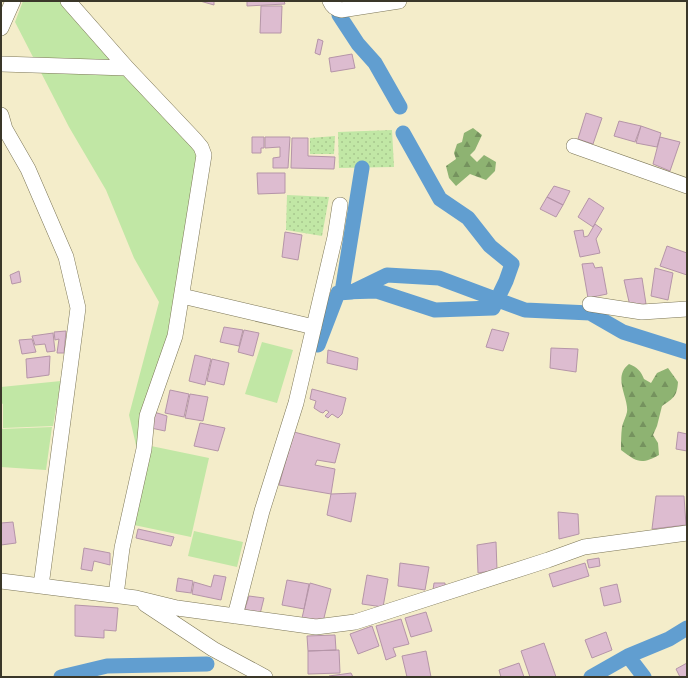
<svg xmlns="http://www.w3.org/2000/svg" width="688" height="678" font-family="Rubik,sans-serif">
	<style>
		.grass { fill: #c1e7a5 }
		.forest { fill: url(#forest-firs) }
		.garden { fill: url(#garden-dots) }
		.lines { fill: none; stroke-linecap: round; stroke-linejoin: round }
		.canal { stroke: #619ed0; stroke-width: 15 }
		.building { fill: #ddbcd0; stroke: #b595a8 }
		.minor-casing { stroke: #7c7657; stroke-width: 16 }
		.minor { stroke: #fff; stroke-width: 15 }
	</style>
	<defs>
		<pattern id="forest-firs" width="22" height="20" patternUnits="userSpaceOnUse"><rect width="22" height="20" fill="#8eb372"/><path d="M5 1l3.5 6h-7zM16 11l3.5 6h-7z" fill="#75925e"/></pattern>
		<pattern id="garden-dots" width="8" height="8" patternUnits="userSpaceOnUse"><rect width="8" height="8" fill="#c1e7a5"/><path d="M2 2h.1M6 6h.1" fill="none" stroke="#a7c78e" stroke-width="1.8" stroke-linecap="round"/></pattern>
	</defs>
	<rect width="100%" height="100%" fill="#f4edca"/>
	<!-- grass -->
	<path class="grass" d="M23,1H63L198,153L180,291L139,458L129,415L159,302L134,258L106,190L69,127L15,22Z
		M262,342L293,350L277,403L245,394Z
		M61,381L53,426L3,428V404L1,403V387Z
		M52,427L46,470L1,467V429Z
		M151,446L209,458L191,537L134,525Z
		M194,531L243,542L237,567L188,556Z"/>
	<!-- forest -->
	<path class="forest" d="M473,128L482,135L475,150L470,155L477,162L484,155L496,162L495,171L486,180L470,174L456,186L449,178L446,166L456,159L454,153L457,144L462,142L464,133Z
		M629,364C637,367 641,371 644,379L651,383L657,373L668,368L678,382C677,396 674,398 662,406L657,426L653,435L658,443L659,455C641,465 637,462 621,450C621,442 621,435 622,427C623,422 626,417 627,412C629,398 612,377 629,364Z"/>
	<!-- garden -->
	<path class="garden" d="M392,130L394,167L339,168L338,132Z
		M335,136L334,154H310V138Z
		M287,195L329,197L322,236L286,230Z"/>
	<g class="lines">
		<!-- canal -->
		<path class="canal" d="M339,15L358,44L375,63L400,107
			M362,168L342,292L377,291L435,310L493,308L506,281L512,264L490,246L468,218L440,199L403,133
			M318,345L338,293L352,292L387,275L439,278L525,310L590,313L623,332L687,352
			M628,656L644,677
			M61,677L107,666L207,664
			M591,677L628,656L669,639L687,628"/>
	</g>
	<!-- building -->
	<path class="building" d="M200,1H214V5Z
		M247,1H284L285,4L247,6Z
		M261,6H282L281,33H260Z
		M318,39L323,41L320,55L315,53Z
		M352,54L355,68L331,72L329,58Z
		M586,113L602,118L593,144L578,139Z
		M619,121L641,126L635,142L614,136Z
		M641,126L661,133L657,147L636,143Z
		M252,137H264V148H261V153H252Z
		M265,137H290L288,168H273V158L280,157V147L265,148Z
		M660,137L680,142L670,171L653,164Z
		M292,138H308V156L335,157L334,169L291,168Z
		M257,173H285V193L258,194Z
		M554,186L570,191L563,205L547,197Z
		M547,197L563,205L556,217L540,209Z
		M589,198L604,208L593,227L578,217Z
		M595,224L602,229L596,239L600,253L580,257L574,231L583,230L584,237L588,236Z
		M285,232L302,235L298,260L282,257Z
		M667,246L687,253V275L660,266Z
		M593,263L595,268L602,267L607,294L588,298L582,264Z
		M655,268L673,273L668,300L651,296Z
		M19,271L21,282L12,284L10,275Z
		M642,278L646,304L630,306L624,280Z
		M224,327L243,330L239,346L220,342Z
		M492,329L509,333L503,351L486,347Z
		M244,330L259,333L253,356L238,352Z
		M66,331L64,353H57L59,339L55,340L54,332Z
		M53,333L55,351L47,352L45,344L35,345L32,336Z
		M32,339L36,352L22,354L19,340Z
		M551,348L578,349L576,372L550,368Z
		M328,350L358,358L357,370L327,363Z
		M195,355L211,359L205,385L189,381Z
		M50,356L49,375L27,378L26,359Z
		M212,359L229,363L224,385L207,381Z
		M312,389L346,398L342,414L338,418L332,414L328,418L325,416L329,412L326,410L323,413L320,412L314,408L316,401L310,399Z
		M170,390L189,394L184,417L165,413Z
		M190,394L208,397L203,421L185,418Z
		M154,412L167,416L165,431L151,428Z
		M200,423L225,428L218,451L194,446Z
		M294,432L340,444L335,463L317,460L315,465L335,469L331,494L279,485Z
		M678,432L687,434V451L676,449Z
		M356,493L351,522L327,515L331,494Z
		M656,496H684L686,525L652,529Z
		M558,512L578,514L579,534L559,539Z
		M13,522L16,543L1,545V523Z
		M138,529L174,537L171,546L136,538Z
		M496,542L497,570L478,573L477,545Z
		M84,548L110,553V565L94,561L92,571L81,569Z
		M599,558L600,566L589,568L587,560Z
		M400,563L429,567L425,590L398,586Z
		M585,563L589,576L553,587L549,574Z
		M214,575L226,577L221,600L192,594L194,582L211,587Z
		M367,575L388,579L383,607L362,604Z
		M178,578L193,581L191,593L176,591Z
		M287,580L309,584L304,609L282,605Z
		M310,583L331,589L323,622L302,618Z
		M434,583H445V590H433Z
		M617,584L621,602L604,606L600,588Z
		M249,596L264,598L260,614L243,615Z
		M75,605L118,608L116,631L104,630V638L75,636Z
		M426,612L432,631L411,637L405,618Z
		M401,619L409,644L393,648L396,656L386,660L376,626Z
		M372,626L379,646L358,654L350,634Z
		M606,632L612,650L592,658L585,640Z
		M335,635L336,650L308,651L307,636Z
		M544,643L556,677H530L521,651Z
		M339,650L340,673L308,674V651Z
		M426,651L431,677H407L402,656Z
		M519,663L524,677H501L499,670Z
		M687,663V677H680L676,669Z
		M351,673L353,677H328L329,676Z"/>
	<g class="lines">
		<!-- minor casing -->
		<g class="minor-casing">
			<path id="minor" d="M68,1L127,68L196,141L201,147L204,155L175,336L147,416L144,449L122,548L116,595
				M330,1C332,6 336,9 341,10L399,1
				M1,28L13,1
				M1,64L127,68
				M1,115L5,129L28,169L66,257L78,308L41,586
				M574,146L687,186
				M182,296L314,327
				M590,304L642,312L687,309
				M1,581L136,598L177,608L316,627L355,622L548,560L584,547L687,533
				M145,604L213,649L265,677
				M235,616L262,511L296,403L335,237L340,205"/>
		</g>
		<!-- minor -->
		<use href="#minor" class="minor"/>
	</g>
	<!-- border -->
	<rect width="688" height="678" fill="none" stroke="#3a3729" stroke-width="4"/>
</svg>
